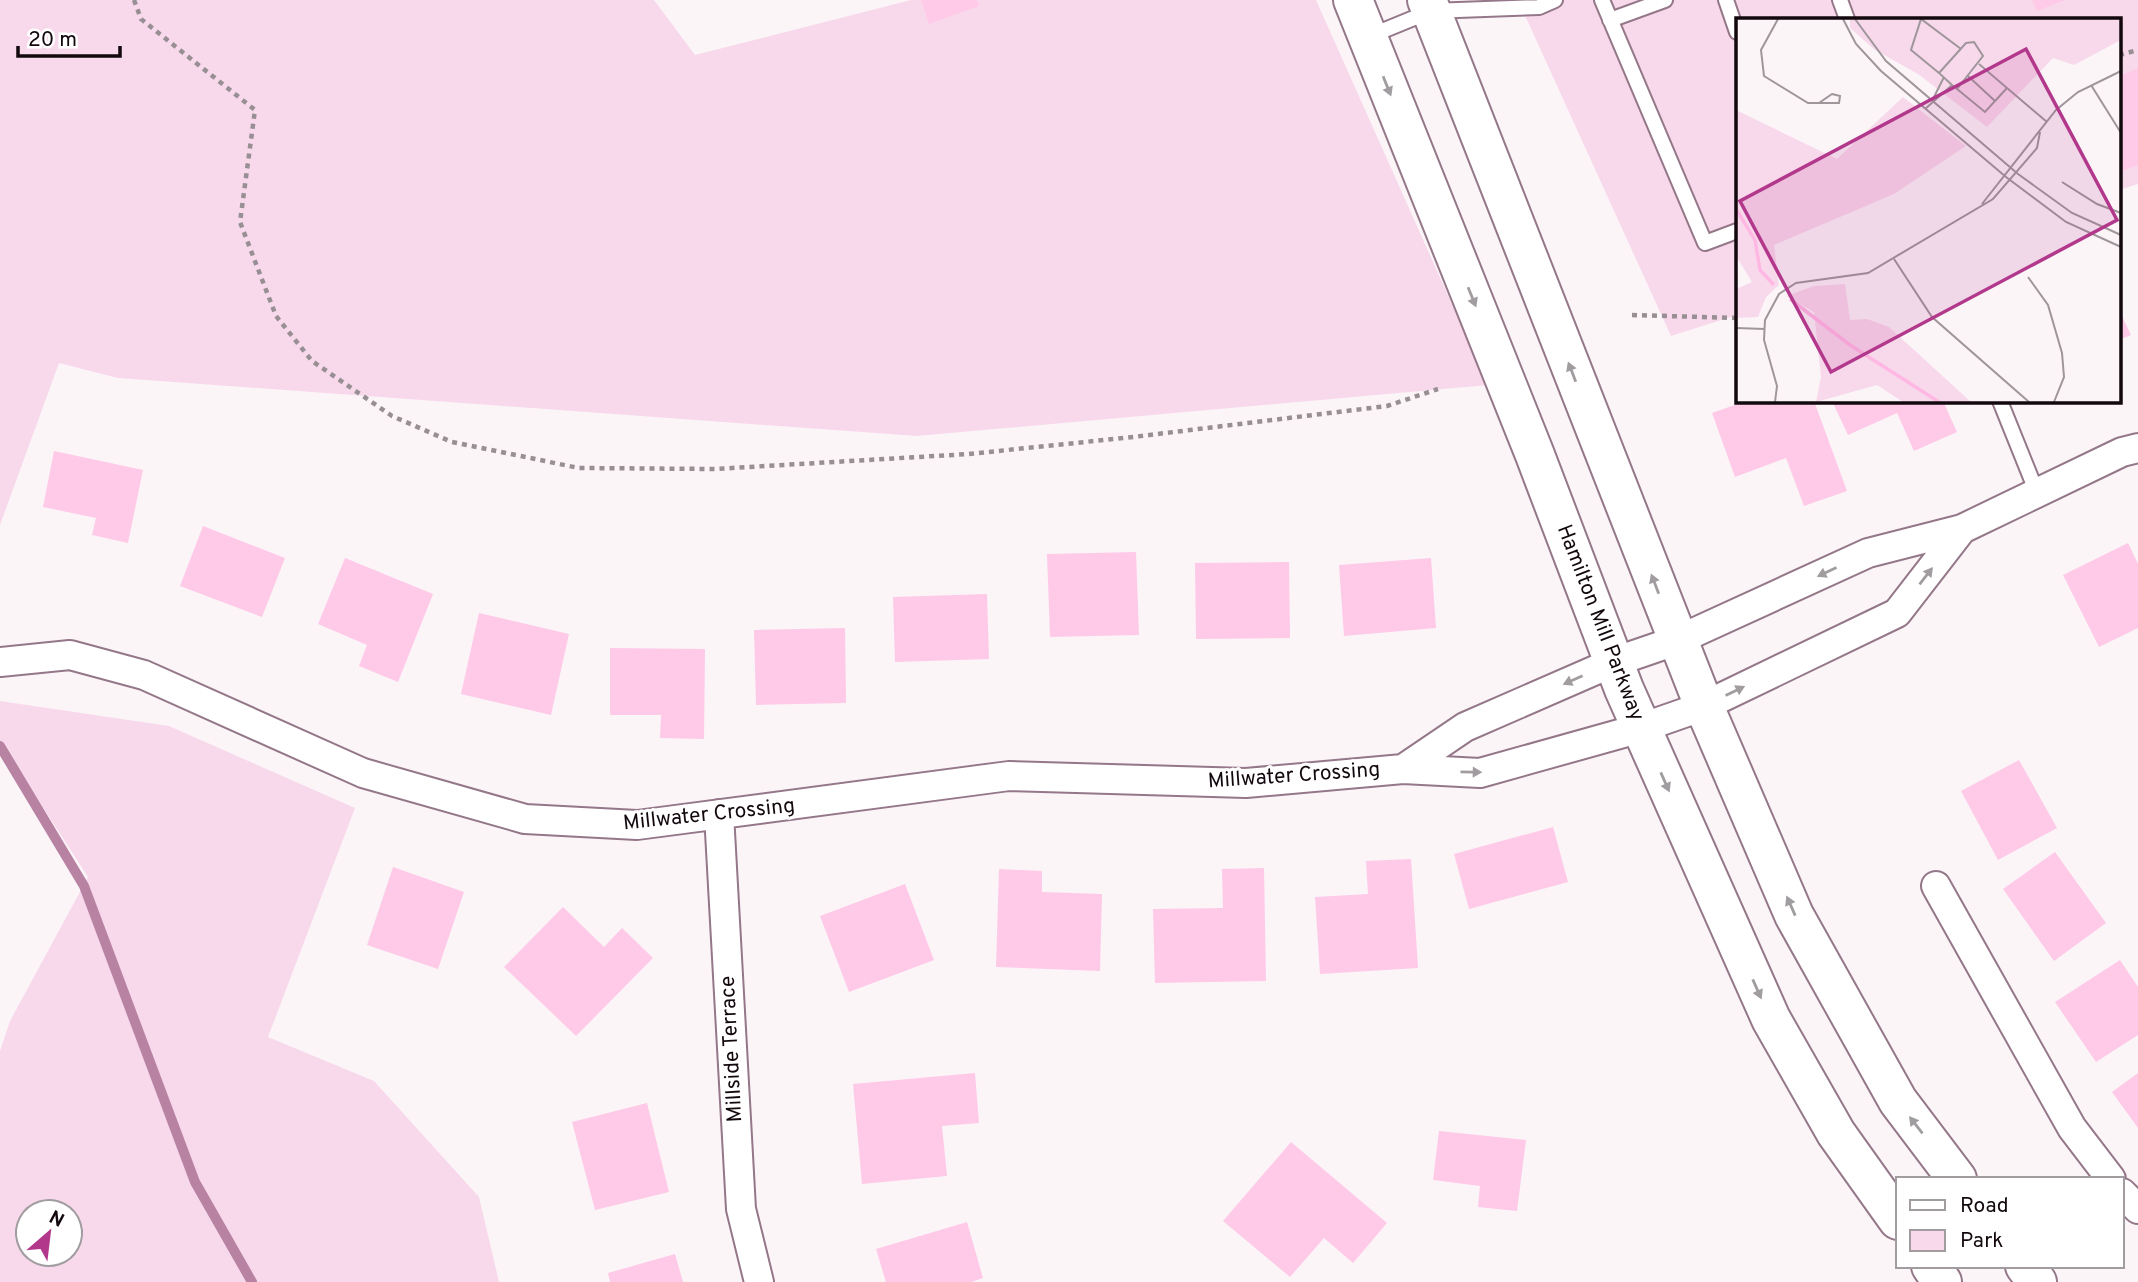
<svg xmlns="http://www.w3.org/2000/svg" width="2138" height="1282" font-family="Overpass,sans-serif">
	<style>
		.green { fill: #f8d9eb; fill-rule: evenodd }
		.lines { fill: none; stroke-linecap: round; stroke-linejoin: round }
		.stream { stroke: #b883a3; stroke-width: 10 }
		.building { fill: #ffc9e8 }
		.lane-casing { stroke: #947788; stroke-width: 18 }
		.street-casing { stroke: #947788; stroke-width: 32 }
		.secondary-casing { stroke: #947788; stroke-width: 42 }
		.path { stroke: #978f93; stroke-width: 4.5; stroke-dasharray: 5 5; stroke-linecap: butt }
		.lane { stroke: #fff; stroke-width: 14 }
		.street { stroke: #fff; stroke-width: 28 }
		.secondary { stroke: #fff; stroke-width: 38 }
		.oneway { fill: #a09c9f }
		.labels { text-anchor: middle; dominant-baseline: central; stroke-width: 6; stroke-linejoin: round; paint-order: stroke }
		.street-label { font-size: 21px; fill: #12080e; stroke: #fff }
		.inset-river { fill: none; stroke: #ffb8e3; stroke-width: 3.5 }
		.inset-road { fill: none; stroke: #9e969a; stroke-width: 2 }
		.view { fill: #b2388c; fill-opacity: 0.15; stroke: #b2388c; stroke-width: 3.5 }
		.inset-edge { fill: none; stroke: #12080e; stroke-width: 3.5 }
	</style>
	<rect width="100%" height="100%" fill="#fbf5f8"/>
	<!-- green -->
	<path class="green" d="M0,0H654L695,55L911,0H1316L1488,385L917,436L118,378L59,363L0,525Z
		M1518,0H2138V184L2119,190V19H1737V315L1671,336Z
		M0,701L169,726L355,808L268,1037L374,1081L479,1197L499,1282H0V1051L10,1021L88,877L0,741ZM70,1212V1254H28V1212Z"/>
	<g class="lines">
		<!-- stream -->
		<path class="stream" d="M0,746L84,886L195,1182L252,1282"/>
	</g>
	<!-- building -->
	<path class="building" d="M921,0H977L979,6L929,24Z
		M2032,0H2065L2037,11Z
		M2138,68V165L2119,172V76Z
		M2119,310L2131,335L2119,340Z
		M1746,401H1814L1847,491L1804,506L1786,458L1735,477L1712,413Z
		M1832,401H1943L1957,432L1914,451L1897,413L1848,435Z
		M54,451L143,470L128,543L92,535L96,518L43,507Z
		M203,526L285,558L262,617L180,586Z
		M2128,543L2138,564V628L2099,647L2063,575Z
		M1136,552L1139,635L1050,637L1047,554Z
		M345,558L433,594L398,682L359,666L367,645L318,624Z
		M1431,558L1436,628L1344,636L1339,565Z
		M1289,562L1290,638L1196,639L1195,563Z
		M987,594L989,659L895,662L893,597Z
		M479,613L569,634L551,715L461,694Z
		M845,628L846,703L756,705L754,630Z
		M610,648L705,649L704,739L660,738L661,715H610Z
		M2019,760L2057,828L1998,860L1961,791Z
		M1553,827L1568,882L1469,909L1454,854Z
		M2055,852L2106,923L2054,961L2003,889Z
		M1411,859L1418,968L1320,974L1315,897L1368,894L1366,861Z
		M393,867L464,892L438,969L367,945Z
		M1264,868L1266,981L1155,983L1153,909L1223,908L1222,869Z
		M999,869L1042,871V892L1102,894L1100,971L996,967Z
		M905,884L934,960L849,992L820,916Z
		M563,907L604,947L622,928L653,958L576,1036L504,967Z
		M2120,960L2138,987V1035L2096,1062L2055,1002Z
		M975,1073L979,1123L942,1126L947,1176L862,1184L853,1084Z
		M2138,1073V1128L2112,1092Z
		M647,1103L669,1192L595,1210L572,1122Z
		M1439,1131L1526,1140L1517,1211L1478,1207L1480,1186L1433,1180Z
		M1291,1142L1387,1223L1353,1263L1324,1238L1290,1277L1223,1221Z
		M967,1222L983,1278L971,1282H886L876,1249Z
		M675,1254L683,1282H610L608,1273Z"/>
	<g class="lines">
		<!-- lane casing -->
		<g class="lane-casing">
			<path id="lane" d="M1602,0L1705,243L1737,231
				M1726,0L1737,32
				M1840,0L1847,19
				M1610,20L1665,0
				M1370,36L1431,11L1539,7L1555,0
				M2000,401L2037,493"/>
		</g>
		<!-- street casing -->
		<g class="street-casing">
			<path id="street" d="M0,662L70,655L144,675L363,773L525,819L637,825L1009,776L1246,783L1403,769L1480,773L1641,728L1704,706L1897,613L1962,529
				M1403,769L1465,727L1614,662L1678,640L1868,553L1962,529L2122,452L2138,448
				M719,814L741,1209L759,1282
				M1936,886L2072,1128L2111,1179
				M2122,1193L2138,1209"/>
		</g>
		<!-- secondary casing -->
		<g class="secondary-casing">
			<path id="secondary" d="M1353,0L1535,455L1624,689L1771,1019L1836,1133L1898,1220
				M1427,0L1704,706L1794,915L1898,1101L1957,1179
				M1931,1266L1942,1282
				M2025,1266L2037,1282"/>
		</g>
		<!-- path -->
		<path class="path" d="M134,0L141,19L255,110L240,222L276,316L312,361L392,416L452,442L579,468L715,469L969,454L1133,437L1387,406L1438,389
			M2119,55L2138,50
			M1632,315L1737,318"/>
		<!-- lane -->
		<use href="#lane" class="lane"/>
		<!-- street -->
		<use href="#street" class="street"/>
		<!-- secondary -->
		<use href="#secondary" class="secondary"/>
	</g>
	<!-- one-way arrows -->
	<defs><path id="oneway-solid" d="M-6-.8H1V-3.2L6.5 0L1 3.2V.8H-6Z" transform="scale(1.75)"/></defs>
	<g class="oneway">
		<use href="#oneway-solid" transform="translate(1387 86) rotate(68)"/>
		<use href="#oneway-solid" transform="translate(1472 297) rotate(68)"/>
		<use href="#oneway-solid" transform="translate(1572 372) rotate(-111)"/>
		<use href="#oneway-solid" transform="translate(1827 572) rotate(155)"/>
		<use href="#oneway-solid" transform="translate(1926 576) rotate(-52)"/>
		<use href="#oneway-solid" transform="translate(1655 584) rotate(-111)"/>
		<use href="#oneway-solid" transform="translate(1573 680) rotate(156)"/>
		<use href="#oneway-solid" transform="translate(1735 691) rotate(-26)"/>
		<use href="#oneway-solid" transform="translate(1471 772) rotate(1)"/>
		<use href="#oneway-solid" transform="translate(1665 782) rotate(66)"/>
		<use href="#oneway-solid" transform="translate(1791 906) rotate(-114)"/>
		<use href="#oneway-solid" transform="translate(1757 989) rotate(66)"/>
		<use href="#oneway-solid" transform="translate(1916 1125) rotate(-128)"/>
	</g>
	<g class="labels">
		<!-- street labels -->
		<g class="street-label">
			<text transform="translate(1600 623) rotate(69)">Hamilton Mill Parkway</text>
			<text transform="translate(1294 776) rotate(-4)">Millwater Crossing</text>
			<text transform="translate(709 815) rotate(-6)">Millwater Crossing</text>
			<text transform="translate(732 1049) rotate(-93)">Millside Terrace</text>
		</g>
	</g>
	<!-- overview -->
	<g transform="translate(1736 18)">
		<rect width="385" height="385" fill="#fbf5f8"/>
		<path d="M114,1H385V22L338,47L317,40L251,109L182,56L139,32L114,10ZM167,79L230,128L158,176L38,227L43,267L30,279L22,299L0,300V271L16,264L0,238V92L101,141ZM109,266L114,302L131,301L153,309L235,384H167L141,367L80,384L85,359L78,294L50,278L78,268Z" fill="#f8d9eb"/>
		<path class="inset-river" d="M0,191L19,222L24,252L38,267M54,281L114,327L203,384"/>
		<path class="inset-road" d="M42,1L25,32L28,58L72,85H83M107,1L120,26L145,53L270,159L330,204L385,229M119,1L150,43L282,156L336,195L385,217M203,55L175,32L185,1L225,31M232,58L259,83M355,67L385,115M271,70L311,104M221,71L247,38L238,24L230,25L203,55L216,67L221,71L249,94L271,70L243,46M96,76L104,78L103,85H83ZM196,83L208,59M189,91L216,67M326,164L361,186L385,195M246,186L320,92L342,74L385,53M158,241L196,299L293,384M292,259L312,287L326,335L328,359L318,384M0,310L29,311M39,384L41,368L28,322L29,302L43,276L60,265L132,255L257,181L301,130L304,114"/>
		<path class="view" d="M290,31L381,202L95,354L4,183Z"/>
		<rect width="385" height="385" class="inset-edge"/>
	</g>
	<!-- legend -->
	<rect x="1896" y="1177" width="228" height="91" fill="#ffffff" stroke="#a09c9f" stroke-width="2"/>
	<rect x="1910" y="1200" width="35" height="10" fill="#ffffff" stroke="#a09c9f" stroke-width="2"/>
	<text x="1960" y="1212" font-size="21" fill="#12080e">Road</text>
	<rect x="1910" y="1230" width="35" height="21" fill="#f8d9eb" stroke="#a09c9f" stroke-width="2"/>
	<text x="1960" y="1247" font-size="21" fill="#12080e">Park</text>
	<!-- north arrow -->
	<g transform="translate(49 1233) rotate(28)"><circle r="33" fill="#ffffff" stroke="#a09c9f" stroke-width="2"/>
	<path d="M0-5L12 26L0 18L-12 26Z" fill="#b2388c"/>
	<text y="-10" font-size="19" font-weight="bold" text-anchor="middle" fill="#12080e">N</text>
	</g>
	<!-- scale -->
	<path d="M18 46v10h102v-10" fill="none" stroke="#12080e" stroke-width="3.5"/>
	<text x="28" y="46" font-size="21" fill="#12080e" stroke="#ffffff" stroke-width="5" paint-order="stroke">20 m</text>
</svg>
